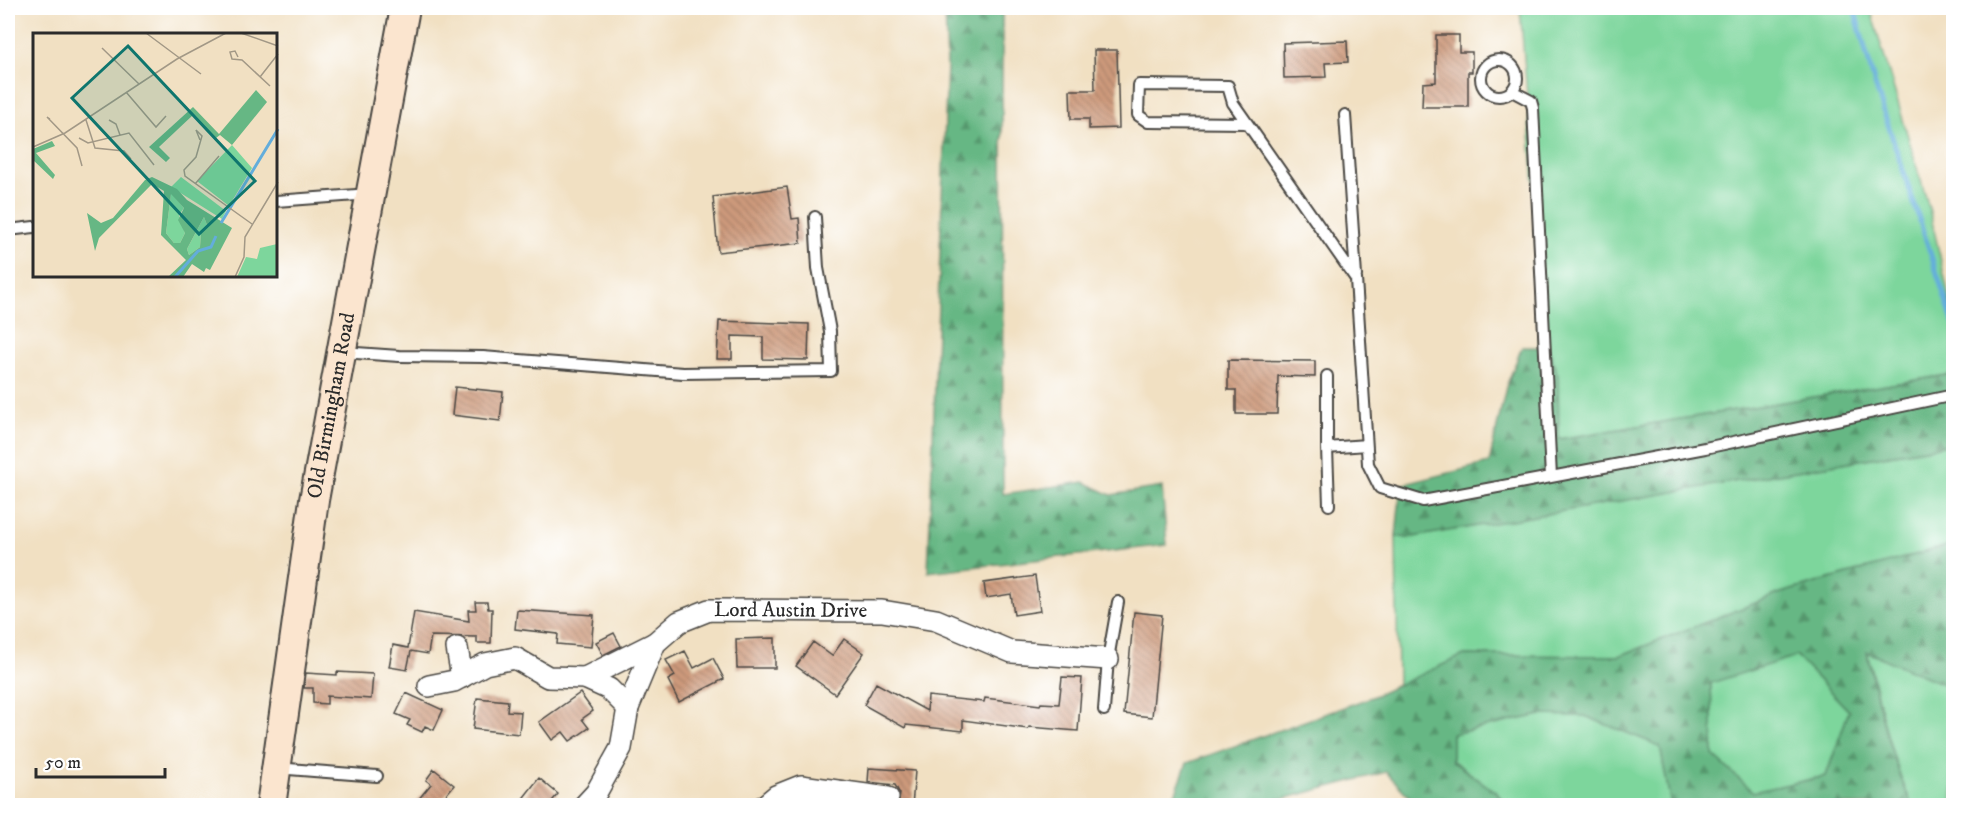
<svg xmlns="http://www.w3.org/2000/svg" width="1961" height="813" font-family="'IM FELL DW Pica',serif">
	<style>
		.green { fill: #7dd69c; stroke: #548064; stroke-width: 1.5 }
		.forest { fill: url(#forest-firs); stroke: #487158; stroke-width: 1.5; fill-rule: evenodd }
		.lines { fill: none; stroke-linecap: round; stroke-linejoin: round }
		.stream { stroke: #63addb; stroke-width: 5 }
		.building { fill: url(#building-back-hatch) }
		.service-casing { stroke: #494642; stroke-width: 14 }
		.minor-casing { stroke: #494642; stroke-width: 24 }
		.secondary-casing { stroke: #494642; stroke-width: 32 }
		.service { stroke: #fff; stroke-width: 10 }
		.minor { stroke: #fff; stroke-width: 21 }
		.secondary { stroke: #fbe5cf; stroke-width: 28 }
		.labels { text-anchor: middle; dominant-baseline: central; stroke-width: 4.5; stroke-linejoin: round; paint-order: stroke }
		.street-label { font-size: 21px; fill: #2b2b2b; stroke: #fff }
		.inset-river { fill: none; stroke: #63addb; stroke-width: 3 }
		.inset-road { fill: none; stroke: #a29886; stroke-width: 1.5 }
		.view { fill: #0f766e; fill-opacity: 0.15; stroke: #0f766e; stroke-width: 3 }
		.inset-edge { fill: none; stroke: #2b2b2b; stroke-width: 3 }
	</style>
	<defs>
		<pattern id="forest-firs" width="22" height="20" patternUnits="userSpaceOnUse" patternTransform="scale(1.5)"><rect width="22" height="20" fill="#66b784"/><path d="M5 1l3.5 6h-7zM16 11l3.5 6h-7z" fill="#54956c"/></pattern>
		<pattern id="building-back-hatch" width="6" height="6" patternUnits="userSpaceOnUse" patternTransform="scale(1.5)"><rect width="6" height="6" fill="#cd9a7c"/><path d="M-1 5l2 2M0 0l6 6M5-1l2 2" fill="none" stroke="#a77e66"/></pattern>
	</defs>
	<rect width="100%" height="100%" fill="#fff"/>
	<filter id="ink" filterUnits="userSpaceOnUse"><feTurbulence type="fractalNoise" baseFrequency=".0167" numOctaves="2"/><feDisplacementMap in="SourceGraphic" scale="12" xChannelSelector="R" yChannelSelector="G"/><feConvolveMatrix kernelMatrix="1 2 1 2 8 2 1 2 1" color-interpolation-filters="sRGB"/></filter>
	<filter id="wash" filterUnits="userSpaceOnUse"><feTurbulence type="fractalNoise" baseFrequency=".008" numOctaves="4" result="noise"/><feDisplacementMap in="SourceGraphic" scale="24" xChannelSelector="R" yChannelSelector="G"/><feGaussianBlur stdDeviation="1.35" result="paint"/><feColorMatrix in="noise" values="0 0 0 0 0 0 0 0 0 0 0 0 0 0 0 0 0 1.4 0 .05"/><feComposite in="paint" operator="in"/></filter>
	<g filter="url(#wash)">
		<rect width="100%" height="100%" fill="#f1e0c2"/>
		<!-- green -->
		<path class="green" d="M1520,8H1870L1929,208L1953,314V374L1542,442L1535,196Z
			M1953,444V544L1781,593L1619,656L1464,655L1398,686L1396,536L1407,538Z
			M1867,651L1953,688V805H1912C1890,756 1879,704 1867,651Z
			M1796,656L1849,711L1826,776L1753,792L1713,755L1711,682Z
			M1540,715L1585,716L1660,746L1671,805H1506L1497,793L1452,760V734Z"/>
		<!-- forest -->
		<path class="forest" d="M945,8H1002L1003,494L1084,482L1111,495L1162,487L1167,545L928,572L947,65Z
			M1522,347H1548L1558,376L1559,439L1953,374V444L1407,538L1396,536L1401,485L1489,463L1506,387Z
			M1953,544V688L1867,652C1878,705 1890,756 1912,805H1671L1660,746L1585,716L1540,715L1452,734V761L1497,793L1506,805H1417L1386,772L1260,805H1171L1187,763L1372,697L1464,655L1619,656L1781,593ZM1796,656L1849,711L1826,776L1753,792L1713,755L1711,683Z"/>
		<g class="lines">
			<!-- stream -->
			<path class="stream" d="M1854,8L1875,85L1954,325"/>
		</g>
		<g id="blocks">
			<!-- building -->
			<path class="building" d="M1436,35H1459V52H1472V72H1468V107H1422L1423,83L1436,82Z
				M1347,41L1348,62L1325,63L1326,77L1284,78L1283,43Z
				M1094,50H1117L1119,128L1089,129V119H1071L1070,90H1095Z
				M787,187L792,219L799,218L801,243L718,252L713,197Z
				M719,321L809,324L808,360L763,359V337L732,336V359H717Z
				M1228,360L1315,361V377L1278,376L1277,414H1236V390H1228Z
				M455,387L503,392L500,421L452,415Z
				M1035,576L1040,611L1014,615L1011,594L986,598L984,583Z
				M475,602H487L488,609H492L491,643H477V637L431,636L428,654L411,651L407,670L389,667L393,645L408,648L414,612L469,621L468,610H476Z
				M517,610L594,615L591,647L557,644L558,634L515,629Z
				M1134,612L1162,615L1152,717L1124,714Z
				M614,633L621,646L603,655L596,642Z
				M775,638V668H737L736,639Z
				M844,639L864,653L835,694L796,666L813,642L832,656Z
				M685,651L694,668L713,658L724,679L679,702L668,680L675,676L666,660Z
				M337,672L373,674L371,699L327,696V704L313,703V688H304L306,673L337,675Z
				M1062,677L1082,678L1078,731L1029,727L1028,729L963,720V731L906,725L905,728L864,705L876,683L927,711L928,696L984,702L985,698L1040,705L1041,703L1059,704Z
				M406,693L443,710L434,730L425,726L422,732L407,725L410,720L396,714Z
				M580,693L593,711L582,719L589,728L570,741L563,732L552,740L539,722Z
				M477,698L508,701L507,711L521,712L519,734L473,729Z
				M869,768L915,771L912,806H898L900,794L895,785L868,782Z
				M434,769L454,785L437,806H413L431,784L426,780Z
				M539,778L558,794L548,806H517Z"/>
		</g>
	</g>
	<g filter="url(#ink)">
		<use href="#blocks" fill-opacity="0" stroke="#494642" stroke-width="1.5"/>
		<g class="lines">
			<!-- service casing -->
			<g class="service-casing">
				<path id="service" d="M1481 78a18 18 0 1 1 36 0a18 18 0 1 1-36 0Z
					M1512,91L1531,101L1533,108L1551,477
					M1345,115L1356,276
					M1247,123L1148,122L1138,115L1139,85L1228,86L1233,103L1356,279L1368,464L1380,488L1423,501L1705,448L1954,395
					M276,201L370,194
					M8,230L34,227
					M342,352L399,356L483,357L683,373L831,371L830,331L818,268L815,217
					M1327,376V448L1366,445
					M1327,448L1329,505
					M1104,710L1108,659L1118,602
					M276,768L377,776"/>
			</g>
			<!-- minor casing -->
			<g class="minor-casing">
				<g id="minor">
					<path d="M457,648L462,677"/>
					<path d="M585,678L655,643"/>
					<path d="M429,686L454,681L485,664L515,658L548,677L585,678L609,689L628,708"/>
					<path id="s1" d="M584,806L596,793L621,748L628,708L655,643L679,622L709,610L882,611L936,620L1012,652L1108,659"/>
					<path d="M764,806L776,796L801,786L888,798"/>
				</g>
			</g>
			<!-- secondary casing -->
			<g class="secondary-casing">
				<g id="secondary">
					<path id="s2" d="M271,806L314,500L405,8"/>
				</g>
			</g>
			<!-- service -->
			<use href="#service" class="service"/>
			<!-- minor -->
			<use href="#minor" class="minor"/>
			<!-- secondary -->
			<use href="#secondary" class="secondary"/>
		</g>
	</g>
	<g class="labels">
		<!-- street labels -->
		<g class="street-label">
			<text stroke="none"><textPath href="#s2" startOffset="405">Old Birmingham Road</textPath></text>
			<text stroke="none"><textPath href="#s1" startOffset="326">Lord Austin Drive</textPath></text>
		</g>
	</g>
	<!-- overview -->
	<g transform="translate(33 33)">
		<rect width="244" height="244" fill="#f1e0c2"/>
		<path d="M199,112L219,135L196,173L164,148ZM148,144L193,178L189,186L138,154ZM138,160L151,175L146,182L152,200L147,210H141L133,200ZM171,184L174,192L168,198L167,214L156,222L154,216ZM244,211V244H204L213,224L224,226L227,215Z" fill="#7dd69c"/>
		<path d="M223,57L234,69L199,112L187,102L183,105L160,82L126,114L137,125L133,129L116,114L160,74L186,101ZM19,108L22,113L3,120L22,142L20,146L0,127V116ZM119,144L144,156L154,167L199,195L177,237L173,235L171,239L159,231L150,244H135L153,227L128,202L131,158L119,151L66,205L62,218L54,180L68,190L80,185L112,147ZM138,161L151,175L145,187L152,200L147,210H141L133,200ZM171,184L174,192L168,198L167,214L156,222L154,216Z" fill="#66b784" fill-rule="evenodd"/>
		<path class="inset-river" d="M188,190L245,96M142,244L165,218L178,214L183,203"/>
		<path class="inset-road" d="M113,0L168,41M208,0L245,13M69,15L106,51M205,24L202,18L197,19L199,26L209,27L237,53M227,44L245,21M93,59L123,94L133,83M17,86L14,84L44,115L49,133M53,87L62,115L91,118L98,126M76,87L83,91L87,102M46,105L55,110L96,100L121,132M167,107L163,97L169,103L163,124L151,137L152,143L219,191M0,114L32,100L144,26L193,0M162,151L186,123M202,244L211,224L212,204L245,149"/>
		<path class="view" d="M95,13L222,148L166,201L39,65Z"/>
		<rect width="244" height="244" class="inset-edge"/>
	</g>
	<!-- margin -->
	<rect width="1961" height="813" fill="none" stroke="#fff" stroke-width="30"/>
	<!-- scale -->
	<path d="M36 768v9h129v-9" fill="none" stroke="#2b2b2b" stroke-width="3"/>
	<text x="45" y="768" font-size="18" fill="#2b2b2b" stroke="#ffffff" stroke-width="4.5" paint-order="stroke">50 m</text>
</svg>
